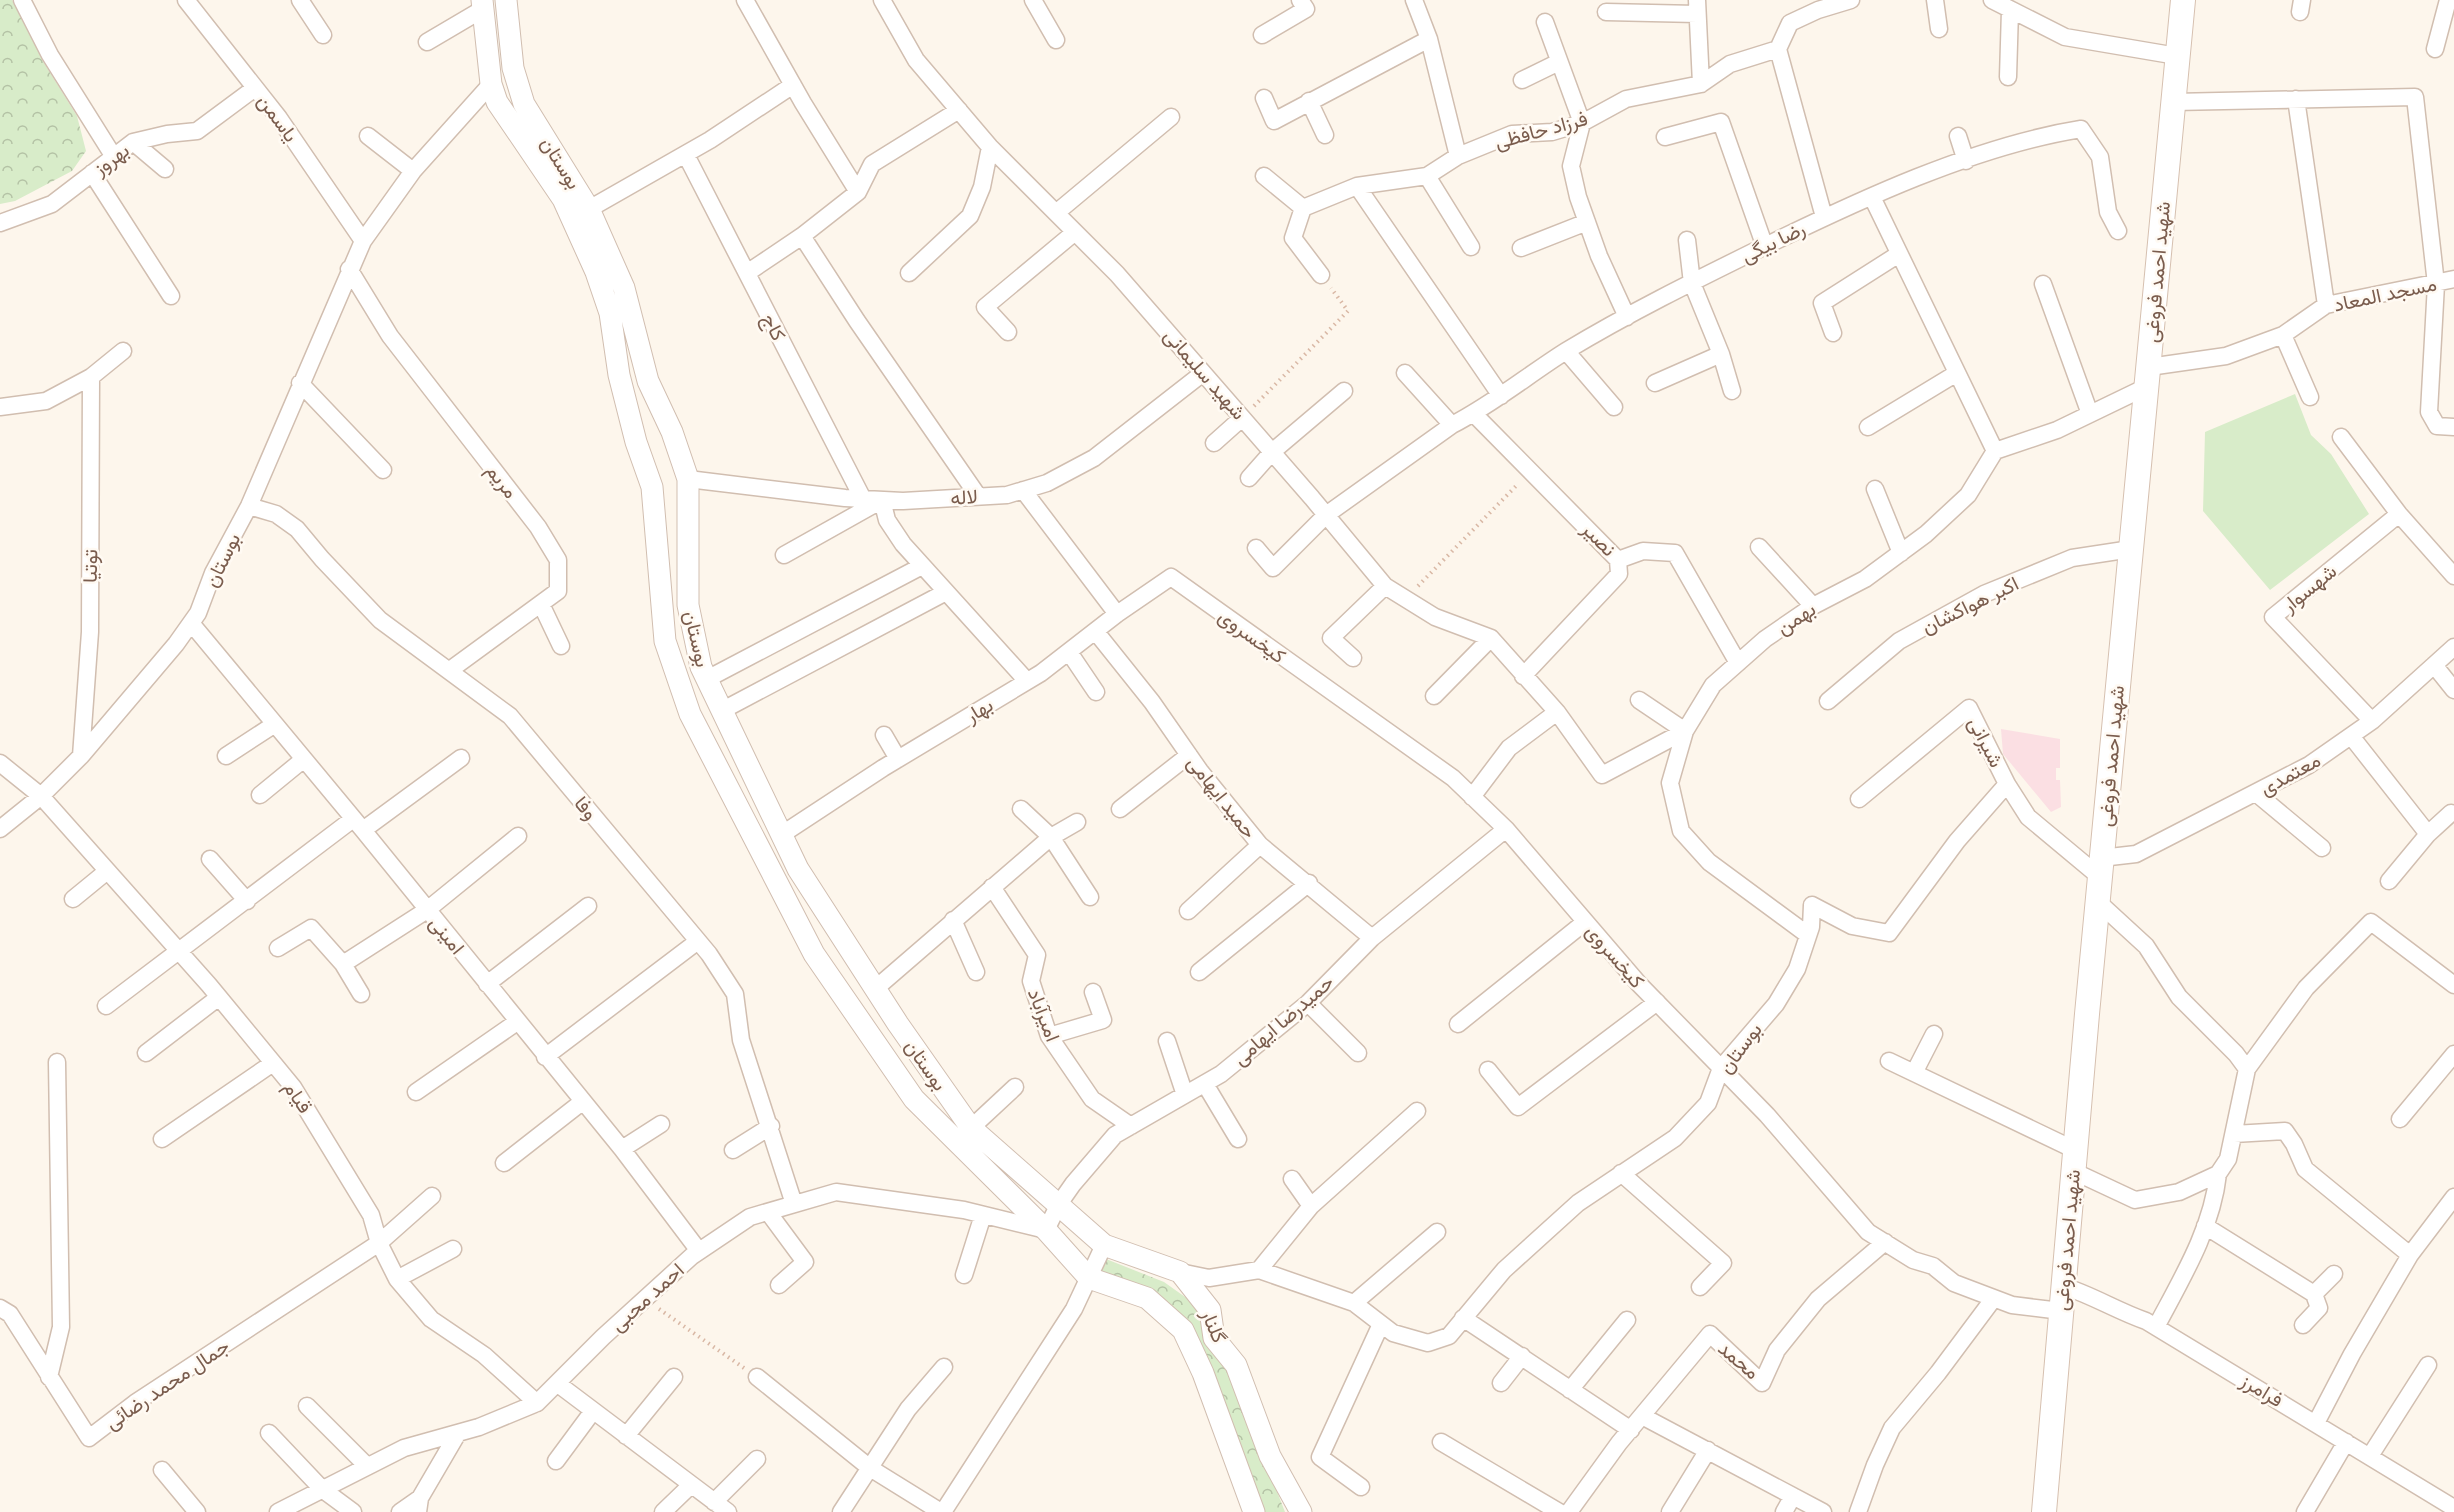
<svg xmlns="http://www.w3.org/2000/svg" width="2454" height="1512" font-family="'Roboto Condensed',Vazirmatn,sans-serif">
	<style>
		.medical { fill: #fbdfe3 }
		.forest { fill: url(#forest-crowns) }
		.park { fill: #d8ecc9 }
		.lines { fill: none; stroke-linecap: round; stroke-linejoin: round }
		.minor-casing { stroke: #d1beb0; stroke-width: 19 }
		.tertiary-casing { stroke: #d1beb0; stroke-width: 23 }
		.secondary-casing { stroke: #d6c0b0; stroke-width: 26 }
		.path { stroke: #d9b8a5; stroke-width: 4; stroke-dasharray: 1.5 4.5; stroke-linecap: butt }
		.minor { stroke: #fff; stroke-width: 16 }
		.tertiary { stroke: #fff; stroke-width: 21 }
		.secondary { stroke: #fff; stroke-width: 24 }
		.labels { text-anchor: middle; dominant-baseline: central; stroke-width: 5; stroke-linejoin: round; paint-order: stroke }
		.street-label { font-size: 20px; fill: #7a5c4d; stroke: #fffaf3 }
	</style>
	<defs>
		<pattern id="forest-crowns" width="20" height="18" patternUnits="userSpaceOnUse" patternTransform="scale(1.5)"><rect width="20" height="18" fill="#d8ecc9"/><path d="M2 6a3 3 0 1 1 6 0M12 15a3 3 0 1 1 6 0" fill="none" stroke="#b4c2a5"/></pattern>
	</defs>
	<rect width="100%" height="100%" fill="#fdf6ec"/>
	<!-- medical -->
	<path class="medical" d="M2001,729L2060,739V768H2056V780H2060L2061,807L2051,812L2003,754Z"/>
	<!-- forest -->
	<path class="forest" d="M0,0H12L44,63L77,116L86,151L72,171L15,201L0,204Z
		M1106,1259L1164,1282L1195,1304L1225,1359L1285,1512H1261L1189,1326L1099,1277Z"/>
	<!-- park -->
	<path class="park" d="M2295,394L2311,435L2331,454L2369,514L2270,590L2203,511L2205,432Z"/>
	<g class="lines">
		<!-- minor casing -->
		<g class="minor-casing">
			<path id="minor" d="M22,0L50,55L114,157
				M186,0L279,118L363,241
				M300,0L323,35
				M745,0L803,103L858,192
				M882,0L916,60L990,147L1117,274L1312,498L1385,586L1435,617L1491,638L1557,712L1602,775L1685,731L1639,700
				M1033,0L1056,40
				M1414,0L1429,39L1458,156
				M1697,0L1701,84
				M1935,0L1939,29
				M1992,0L2065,37L2177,56
				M1606,12L1697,14
				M2300,12L2302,0
				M1545,22L1582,123L1571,166L1578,197L1599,256L1627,317
				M1262,35L1306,9L1300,0
				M427,42L483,9
				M1778,49L1824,217
				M2435,49L2448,0
				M2008,77L2010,10
				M1522,80L1559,62
				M1264,98L1274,121L1429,39
				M2296,99L2326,305
				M1309,101L1325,135
				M2173,102L2415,97L2436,284L2429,412L2437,426L2454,427
				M368,136L413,171
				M1958,136L1966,161
				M1665,137L1721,122L1765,247
				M133,142L165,169
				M686,155L863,499
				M92,173L171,296
				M1264,176L1303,208
				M1427,176L1471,247
				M1357,186L1501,396
				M1872,197L1995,451
				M589,209L710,140L793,85
				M1056,213L1171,117
				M0,223L52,204L133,142L167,134L197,131L255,88
				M802,236L857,321L978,496
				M1687,240L1692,283L1721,354L1732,391
				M1521,248L1587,222
				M349,269L390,336L538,527L558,560V591L450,670
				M747,273L802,236L858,192L872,164L959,110
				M909,273L970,216L982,187L990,147
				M1321,275L1293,238L1303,208L1357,186L1427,176L1458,156L1512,134L1552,132L1582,123L1626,99L1701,84L1730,64L1778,49L1790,23L1818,10L1851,0
				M2043,284L2090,414
				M1008,332L985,307L1075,232
				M1833,333L1822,303L1899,254
				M2283,335L2310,397
				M1566,351L1614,407
				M2149,367L2226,356L2283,335L2326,305L2454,279
				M1405,373L1452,425
				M300,383L383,470
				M1655,383L1721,354
				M0,407L46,401L91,377L123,351
				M1474,414L1618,560L1643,551L1675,553L1738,663
				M1868,427L1957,373
				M2341,437L2399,514L2454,576
				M1214,443L1242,418
				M1249,478L1272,452L1344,391
				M688,479L845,498L903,501L1007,495L1047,483L1094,458L1203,373
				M1875,489L1901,553
				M1023,490L1117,614
				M249,506L276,514L297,529L322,559L380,620L510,716L709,954L735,994L741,1040L794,1204
				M1759,547L1813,606
				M1256,548L1273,568L1326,515L1452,425C1493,404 1528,375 1566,351C1629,313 1694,281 1759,249C1857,201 1974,146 2081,129L2100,157L2108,212L2118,231
				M784,555L882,500L887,520L903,544L1027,681
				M541,604L561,646
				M191,623L363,830L622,1149L699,1251
				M1096,632L1152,702L1200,771L1260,845L1372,938
				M1069,652L1096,692
				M1353,658L1331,638L1385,586
				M2434,665L2454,690
				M1523,676L1619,574L1618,560
				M707,679L922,566
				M1434,696L1491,638
				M1828,701L1899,641L1984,594L2072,558L2131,549
				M723,710L946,592
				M2372,721L2273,617L2399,514
				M884,735L898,759
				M2351,736L2428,834
				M81,756L90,632L91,377
				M226,756L275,724
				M0,763L41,796L209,985L293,1087L371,1215L379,1243L397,1279L431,1319L484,1355L537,1403
				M2256,793L2322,848
				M260,795L304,759
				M1472,797L1509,748L1557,712
				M1859,799L1969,708L2007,784L2028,817L2100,877
				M1021,809L1051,837L1090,897
				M1120,809L1189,755
				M0,829L41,796L81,756L176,644L198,613L213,573L249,506L363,241L413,171L491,84
				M363,830L461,758
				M781,835L883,768L1041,673L1117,614L1171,577L1453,778L1506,829L1639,984L1767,1115L1868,1232L1913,1260L1933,1266L1954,1283L2012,1305L2061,1311
				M2101,858L2136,854L2309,765L2372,721L2454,647
				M210,859L247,901
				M2389,881L2428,834L2451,813
				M992,887L1037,955L1031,981L1049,1036L1092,1099L1131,1126
				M73,899L106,872
				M2097,901L2146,946L2179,997L2236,1054L2247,1069
				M1188,911L1260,845
				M953,920L976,972
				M1808,935L1709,862L1681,831L1670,783L1685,731L1713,685L1765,639L1813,606L1865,579L1926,534L1968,495L1995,451L2057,430L2146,387
				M278,948L311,928L343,964L361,994
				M343,964L427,910L518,836
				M1199,972L1309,883
				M487,984L588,906
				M875,989L1051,837L1077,822
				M1308,1003L1358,1053
				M106,1006L353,819
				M1458,1024L1585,922
				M1049,1036L1103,1020L1093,992
				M1167,1041L1185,1095
				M146,1053L219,997
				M545,1057L698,941
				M1889,1061L2075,1150
				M1488,1070L1518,1107L1657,1002
				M1914,1073L1934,1034
				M1205,1084L1238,1139
				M416,1092L517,1022
				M2400,1119L2454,1054
				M971,1128L1015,1087
				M2234,1134L2285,1131L2294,1144L2305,1169L2410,1255
				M162,1139L273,1063
				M622,1149L661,1124
				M733,1150L771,1126
				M504,1163L582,1102
				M2073,1171L2135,1200L2179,1192L2218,1174L2228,1159L2247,1069L2306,988L2371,922L2454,985
				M1621,1173L1723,1263L1700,1287
				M1292,1179L1311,1206
				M768,1212L805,1262L779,1285
				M2205,1226L2314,1294
				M1259,1270L1311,1206L1417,1111
				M1180,1272L1209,1278L1259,1270L1354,1303L1393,1333L1428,1343L1449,1336L1504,1270L1578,1203L1675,1138L1708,1103L1721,1068L1776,1004L1797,969L1811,927L1812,905L1852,926L1889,933L1957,841L2007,784
				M964,1275L983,1215
				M397,1279L453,1249
				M2063,1286C2092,1295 2117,1311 2146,1321L2454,1508
				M1354,1303L1437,1232
				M0,1308L10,1314L89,1438L135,1403L379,1243L432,1196
				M1463,1318L1631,1430
				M2303,1325L2319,1308L2314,1294L2334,1274
				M2156,1327C2182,1278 2212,1229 2218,1174
				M49,1377L61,1327L57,1062
				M757,1377L870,1468L941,1512
				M1501,1383L1522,1356
				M558,1384L728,1512
				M1570,1390L1627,1320
				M307,1406L367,1466
				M1642,1416L1823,1512
				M2316,1423L2352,1354L2410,1255L2454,1197
				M269,1433L322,1489L353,1512
				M626,1436L674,1377
				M1441,1442L1559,1512
				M2370,1456L2428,1365
				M556,1461L593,1411
				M162,1470L197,1512
				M1361,1487L1320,1457L1381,1324
				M714,1502L757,1459
				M278,1512L404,1448L479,1427L537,1403L603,1337L692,1256L750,1217L836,1192L964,1210L1046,1230L1059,1204L1073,1184L1115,1135L1221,1074L1308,1003L1372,938L1506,829
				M400,1512L420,1498
				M418,1512L420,1498L458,1433
				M663,1512L691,1485
				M841,1512L908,1409L944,1367
				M943,1512L1074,1309L1104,1245
				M1569,1512L1619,1443L1710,1334L1762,1383L1777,1350L1818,1299L1885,1242
				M1670,1512L1708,1450
				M1784,1512L1793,1496
				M1858,1512L1875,1465L1892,1428L1938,1373L1994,1298
				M2305,1512L2346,1442"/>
		</g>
		<!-- tertiary casing -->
		<g class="tertiary-casing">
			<path id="tertiary" d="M482,0L491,84L497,102L563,199L596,272L610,313L619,375L636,442L652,487L665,641L690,714L814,954L914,1099L1046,1230L1089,1278L1147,1298L1183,1330L1203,1373L1254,1512
				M506,0L513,68L524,104L589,209L624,288L648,381L672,432L688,479V605L701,667L798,869L898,1024L971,1128L1104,1245L1180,1272L1210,1310L1214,1338L1236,1365L1270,1456L1301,1512"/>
		</g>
		<!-- secondary casing -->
		<g class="secondary-casing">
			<path id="secondary" d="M2044,1512L2087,1014L2183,0"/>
		</g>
		<!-- path -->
		<path class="path" d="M1254,406L1348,311L1331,288
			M1418,586L1518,484
			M659,1309L744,1368"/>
		<!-- minor -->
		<use href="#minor" class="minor"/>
		<!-- tertiary -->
		<use href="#tertiary" class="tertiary"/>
		<!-- secondary -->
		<use href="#secondary" class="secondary"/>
	</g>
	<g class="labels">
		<!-- street labels -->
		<g class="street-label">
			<text transform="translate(278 118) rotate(54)">یاسمن</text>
			<text transform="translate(1541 130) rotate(-15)">فرزاد حافظی</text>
			<text transform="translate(111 159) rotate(-37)">بهروز</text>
			<text transform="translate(561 163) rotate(58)">بوستان</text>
			<text transform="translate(1773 242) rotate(-26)">رضا بیگی</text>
			<text transform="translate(2157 272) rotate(-85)">شهید احمد فروغی</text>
			<text transform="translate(2385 294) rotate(-12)">مسجد المعاد</text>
			<text transform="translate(774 327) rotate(63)">کاج</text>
			<text transform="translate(1205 374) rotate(49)">شهید سلیمانی</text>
			<text transform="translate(502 481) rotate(52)">مریم</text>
			<text transform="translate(964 497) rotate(-3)">لاله</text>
			<text transform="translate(1599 539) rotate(45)">نصیر</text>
			<text transform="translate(222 560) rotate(-64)">بوستان</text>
			<text transform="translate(90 566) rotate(-89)">توتیا</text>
			<text transform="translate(2309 588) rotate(-39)">شهسوار</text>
			<text transform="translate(1970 605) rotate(-26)">اکبر هواکشان</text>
			<text transform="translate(1796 618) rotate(-33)">بهمن</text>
			<text transform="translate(1252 636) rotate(36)">کیخسروی</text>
			<text transform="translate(697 639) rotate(77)">بوستان</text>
			<text transform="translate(979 710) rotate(-31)">بهار</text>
			<text transform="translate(1986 742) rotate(63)">شیرانی</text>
			<text transform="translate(2111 756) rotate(-85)">شهید احمد فروغی</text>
			<text transform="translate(2290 774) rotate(-29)">معتمدی</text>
			<text transform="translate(1222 797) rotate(52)">حمید ایهامی</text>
			<text transform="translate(586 808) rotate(50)">وفا</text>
			<text transform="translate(447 935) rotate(51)">امینی</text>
			<text transform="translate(1615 956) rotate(49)">کیخسروی</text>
			<text transform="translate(1044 1015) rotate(69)">امیرآباد</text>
			<text transform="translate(1283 1020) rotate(-41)">حمیدرضا ایهامی</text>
			<text transform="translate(1740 1048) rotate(-53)">بوستان</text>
			<text transform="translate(926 1065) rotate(55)">بوستان</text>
			<text transform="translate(298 1097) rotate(56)">قیام</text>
			<text transform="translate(2067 1240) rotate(-85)">شهید احمد فروغی</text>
			<text transform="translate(647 1297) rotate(-42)">احمد محبی</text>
			<text transform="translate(1214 1326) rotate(67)">گلنار</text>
			<text transform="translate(1739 1360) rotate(40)">محمد</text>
			<text transform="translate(167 1384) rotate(-34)">جمال محمد رضائی</text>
			<text transform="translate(2262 1390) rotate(31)">فرامرز</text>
		</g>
	</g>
</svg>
